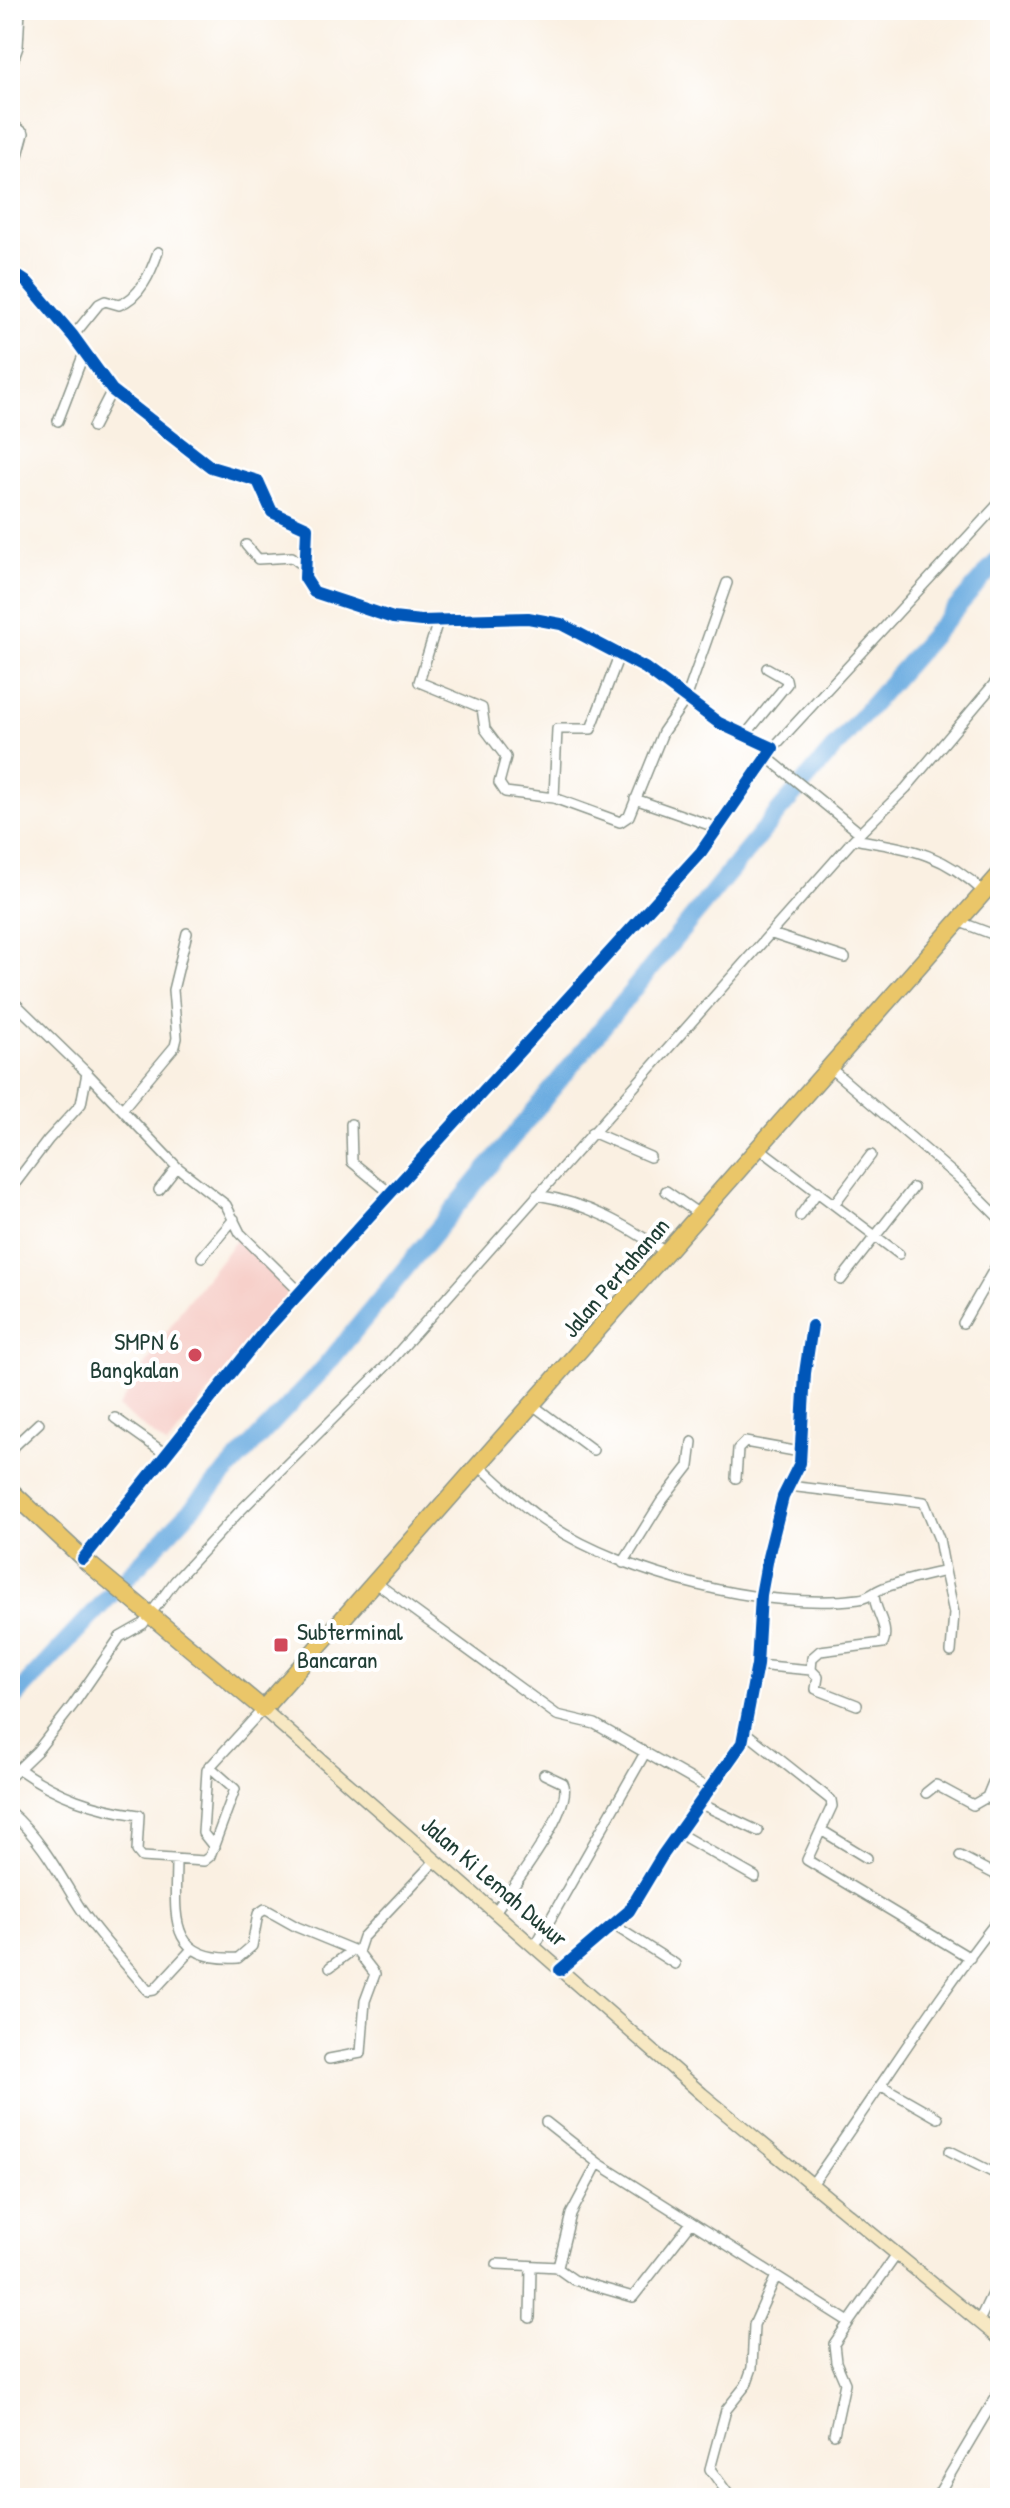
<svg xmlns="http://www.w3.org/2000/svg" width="1010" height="2508" font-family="'Patrick Hand',sans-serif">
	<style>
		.built { fill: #f7d0ca }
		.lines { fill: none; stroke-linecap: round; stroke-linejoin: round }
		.river { stroke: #6dade1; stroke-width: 18 }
		.street-casing { stroke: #8c968b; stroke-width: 12 }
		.secondary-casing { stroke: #8c968b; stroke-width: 15 }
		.highway-casing { stroke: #8c968b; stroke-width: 19 }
		.street { stroke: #fff; stroke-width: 9 }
		.secondary { stroke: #f7e8c3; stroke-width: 12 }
		.highway { stroke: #eac669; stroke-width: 16 }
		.cycleway-casing { stroke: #fff; stroke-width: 17 }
		.cycleway { stroke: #0057b8; stroke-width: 12 }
		.poi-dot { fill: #d1495b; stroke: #fff; stroke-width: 3 }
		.labels { text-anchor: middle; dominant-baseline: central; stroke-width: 8; stroke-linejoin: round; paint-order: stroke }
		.street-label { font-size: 24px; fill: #1f3d34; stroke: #fff }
		.poi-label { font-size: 24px; fill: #1f3d34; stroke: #fff; text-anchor: end }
	</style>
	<rect width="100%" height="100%" fill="#fff"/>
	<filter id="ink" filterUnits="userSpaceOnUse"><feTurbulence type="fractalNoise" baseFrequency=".0125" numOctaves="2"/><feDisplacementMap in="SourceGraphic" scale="16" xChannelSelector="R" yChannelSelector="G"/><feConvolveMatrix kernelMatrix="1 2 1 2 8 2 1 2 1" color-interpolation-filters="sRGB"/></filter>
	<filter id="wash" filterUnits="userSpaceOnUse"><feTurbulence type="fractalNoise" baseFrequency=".006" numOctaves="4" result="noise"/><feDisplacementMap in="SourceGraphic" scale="32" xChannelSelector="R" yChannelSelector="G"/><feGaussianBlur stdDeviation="1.8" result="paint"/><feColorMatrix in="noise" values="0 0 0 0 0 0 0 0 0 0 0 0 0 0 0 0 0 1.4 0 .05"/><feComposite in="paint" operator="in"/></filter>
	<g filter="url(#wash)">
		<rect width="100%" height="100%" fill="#faf0e2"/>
		<!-- built -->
		<path class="built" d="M238,1238L291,1290L167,1446L118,1407L185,1304Z"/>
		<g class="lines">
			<!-- river -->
			<path class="river" d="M10,1702L324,1368L780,810L1000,558"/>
		</g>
	</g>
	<g filter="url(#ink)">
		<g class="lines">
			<!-- street casing -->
			<g class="street-casing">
				<path id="street" d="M10,69L18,47L20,10
					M10,122L24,133L10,185
					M10,271L28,283L73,336L112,390L211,467L258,481L272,512L307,528L305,578L314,592L393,618L421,621L528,618L561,624L645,668L719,723L773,748L701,852L263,1333L83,1559
					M73,336L99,304L105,301L119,305C140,298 151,272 158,252
					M58,421L84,353
					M93,427L112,390
					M246,545L258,559L292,557L305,567
					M438,621L419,682L482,708L485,729L506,757L499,783L505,792L554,798
					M620,653L591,729H557L554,798L620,822L629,816L663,732L686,699L727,583
					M746,734L787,684L786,679L767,668
					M773,748L1000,502
					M768,758L860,833
					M635,799L718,828
					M854,839C910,849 941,852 984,892
					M960,922L1000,937
					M772,934L845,958
					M10,993L15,1003L87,1073
					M830,1068L961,1180L1000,1219
					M124,1107L175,1046L177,1038L173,990L187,933
					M351,1124L352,1162L390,1193
					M592,1132L650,1157
					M759,1148L899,1254
					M10,1190L48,1140L81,1104L87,1073L177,1167
					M159,1190L177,1167L226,1205L240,1233L300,1292
					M666,1191L699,1214
					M537,1195C588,1203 626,1225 668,1254
					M835,1203L871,1155
					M800,1216L818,1191
					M202,1257L234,1219
					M841,1280L913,1188
					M963,1323L1000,1259
					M534,1406L593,1450
					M115,1418L167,1455
					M10,1450L39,1423
					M480,1466C502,1486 525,1509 550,1525C626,1575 767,1611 859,1599C870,1598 875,1590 886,1587C905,1580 925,1576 945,1571L939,1539L924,1502L789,1486
					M736,1478L738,1449L745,1442L800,1452
					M623,1563L661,1502L689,1466L692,1442
					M945,1571L954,1613L951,1652
					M375,1582L557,1715L595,1724L709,1789
					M757,1665L811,1670
					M857,1705L816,1689L818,1677L811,1670L812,1658L820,1651L883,1643C890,1627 874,1611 874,1594
					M745,1732L831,1800L832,1806L807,1860L970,1958
					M19,1769C57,1796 94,1809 139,1815L137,1851L142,1857L204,1861L210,1856L235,1789L209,1766
					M10,1777L37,1751L73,1705L120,1637L143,1624L175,1581L239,1512L388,1364L854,839L906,788L1000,677
					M926,1793L936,1785L973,1805L987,1797L1000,1765
					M987,1797L1000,1806
					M699,1803L758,1831
					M10,1812C39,1837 57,1870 77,1903C96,1934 125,1962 148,1991L154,1990L192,1949
					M821,1830L867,1858
					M678,1833L755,1877
					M214,1847L203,1833L207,1770L263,1709
					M960,1856L1000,1877
					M176,1859C176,1912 165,1962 238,1958L252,1946L258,1914L265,1909L297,1927L358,1952
					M494,1913C509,1892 576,1806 563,1783L544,1774
					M615,1926L675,1964
					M534,1948L645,1753
					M330,1967L353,1950
					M560,1970L629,1911L662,1856L742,1743L757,1665L761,1595L768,1557L783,1497L800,1463L805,1373L812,1326
					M329,2059L361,2053L365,2001L375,1974L358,1952L363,1937L435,1861
					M882,2086L938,2118
					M546,2122L598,2163L849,2322L897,2254
					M950,2151L1000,2176
					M813,2183C876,2095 933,2002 1000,1917
					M497,2264L558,2267L571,2214L598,2163
					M557,2268L574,2280L633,2297L691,2223
					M530,2318L531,2266
					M979,2321L1000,2277
					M834,2434L845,2383L836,2362L834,2344L849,2322
					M731,2498L710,2469L726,2410L746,2385L752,2368L754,2325L776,2276
					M936,2498L1000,2390"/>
			</g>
			<!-- secondary casing -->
			<g class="secondary-casing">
				<path id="secondary" d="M263,1709L702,2094L1000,2339"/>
			</g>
			<!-- highway casing -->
			<g class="highway-casing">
				<path id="highway" d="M10,1490L88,1563L263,1709C510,1432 756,1154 1000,874"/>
			</g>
			<!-- street -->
			<use href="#street" class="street"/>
			<!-- secondary -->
			<use href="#secondary" class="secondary"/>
			<!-- highway -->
			<use href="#highway" class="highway"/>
			<!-- cycleway casing -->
			<g class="cycleway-casing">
				<path id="cycleway" d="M10,271L28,283L73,336L112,390L211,467L258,481L272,512L307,528L305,578L314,592L393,618L421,621L528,618L561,624L645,668L719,723L773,748L701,852L263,1333L83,1559
					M560,1970L629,1911L662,1856L742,1743L757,1665L761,1595L768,1557L783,1497L800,1463L805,1373L812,1326"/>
			</g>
			<!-- cycleway -->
			<use href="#cycleway" class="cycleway"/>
		</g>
	</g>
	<!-- markers -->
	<g class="poi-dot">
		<circle cx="195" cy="1355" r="8"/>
		<rect x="273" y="1637" width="16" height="16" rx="4"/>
	</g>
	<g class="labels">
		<!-- street labels -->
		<g class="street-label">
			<text transform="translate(615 1277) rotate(-49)">Jalan Pertahanan</text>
			<text transform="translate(495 1881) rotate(41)">Jalan Ki Lemah Duwur</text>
		</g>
		<!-- poi labels -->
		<g class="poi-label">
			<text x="179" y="1341">SMPN 6<tspan x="179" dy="28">Bangkalan</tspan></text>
			<text x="297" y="1631" text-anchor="start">Subterminal<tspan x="297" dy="28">Bancaran</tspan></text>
		</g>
	</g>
	<!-- margin -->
	<rect width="1010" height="2508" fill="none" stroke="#fff" stroke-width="40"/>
</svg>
